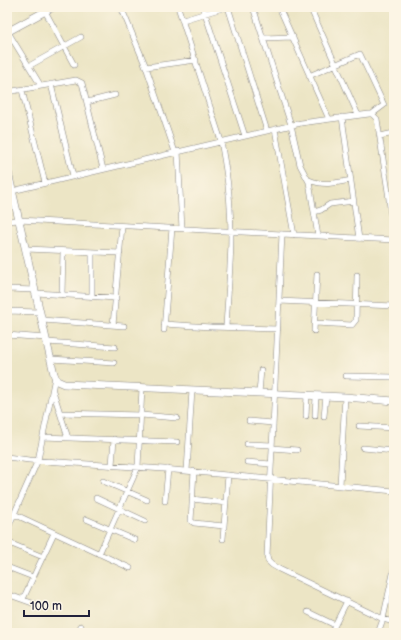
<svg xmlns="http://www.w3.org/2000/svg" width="401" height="640" font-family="'Balsamiq Sans',sans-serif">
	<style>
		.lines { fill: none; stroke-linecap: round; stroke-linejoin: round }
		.minor-casing { stroke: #878480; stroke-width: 6 }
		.secondary-casing { stroke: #878480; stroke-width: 8 }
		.minor { stroke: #fff; stroke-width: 5 }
		.secondary { stroke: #fff; stroke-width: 7 }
	</style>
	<rect width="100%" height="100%" fill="#fcf5e5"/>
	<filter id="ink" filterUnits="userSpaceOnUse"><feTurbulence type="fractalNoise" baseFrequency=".025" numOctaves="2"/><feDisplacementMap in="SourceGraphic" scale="8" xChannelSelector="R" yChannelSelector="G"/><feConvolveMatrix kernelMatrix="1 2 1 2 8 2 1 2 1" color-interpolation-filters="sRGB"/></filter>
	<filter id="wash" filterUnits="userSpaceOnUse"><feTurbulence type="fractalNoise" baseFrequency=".012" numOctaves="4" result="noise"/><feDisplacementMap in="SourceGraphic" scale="16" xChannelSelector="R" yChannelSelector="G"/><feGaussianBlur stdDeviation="0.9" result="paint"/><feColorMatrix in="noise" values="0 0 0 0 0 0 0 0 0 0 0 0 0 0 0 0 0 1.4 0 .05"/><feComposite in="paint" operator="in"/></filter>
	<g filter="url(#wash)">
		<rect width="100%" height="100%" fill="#ece5c5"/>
	</g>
	<g filter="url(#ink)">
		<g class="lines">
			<!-- minor casing -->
			<g class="minor-casing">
				<path id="minor" d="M121,7L146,67L175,152
					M178,7L221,141C225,163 229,185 230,208C233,248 228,288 226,327
					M203,7L245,136
					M228,7L267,131
					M253,7L291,125L300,165L309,182L318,236
					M279,7L329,119
					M310,7L358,115
					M45,11L74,65
					M183,20L226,7
					M8,32L41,86
					M263,38L293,37
					M29,66L81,37
					M146,67L196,60
					M309,76L360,54L384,105L372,114
					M51,84L73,176
					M22,90L45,183
					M7,92L76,80L82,83L103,169
					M87,102L115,95
					M342,117L359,239
					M275,129L294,235
					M380,136L394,133
					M178,151L182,229
					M309,180C323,186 336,183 351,180
					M12,191L301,123L369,114H372L377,119L388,192L394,239
					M314,212L321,210L330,204L354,201
					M7,221L19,220L394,240
					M282,234L267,556L268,561L272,565L279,569L383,619L394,622
					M26,249L120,253
					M7,289L35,290
					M36,293L116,298
					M62,295L63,251
					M92,297V253
					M279,301L394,306
					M7,311L40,312
					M42,320L124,326
					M315,323L352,325L356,320L357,275
					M164,324L211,327L278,329
					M113,325L122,226
					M7,329V289
					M164,330L172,228
					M314,331L317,274
					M7,335L46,338
					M47,342L115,347
					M51,359L114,363
					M346,376L394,377
					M53,391L68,438
					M259,393L261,370
					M60,413L141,415L177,418
					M306,416L307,395
					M315,416L316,396
					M324,416L326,396
					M249,421L273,423
					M359,426L394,428
					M43,437L177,442
					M247,444L272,445
					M272,448L297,450
					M363,448L394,451
					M7,457L29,460L164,469L394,491
					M247,462L271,464
					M112,465L114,439
					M187,471L192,390
					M194,471L191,521L194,523L224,526
					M103,481L147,500
					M340,485L345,397
					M96,498L145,521
					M192,499L226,503
					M165,501L168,469
					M14,514L130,568
					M86,519L135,540
					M7,530L38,460L55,377
					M223,539L228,475
					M7,542L43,557
					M99,554L138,467L142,388
					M7,567L33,577
					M7,594L46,608
					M23,599L54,533
					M308,612L335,625
					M77,633L81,626
					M331,633L347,601
					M378,633L383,619L394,569"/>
			</g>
			<!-- secondary casing -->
			<g class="secondary-casing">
				<path id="secondary" d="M7,32L53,7
					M7,168L54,374L57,381L64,384L345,397L394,401"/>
			</g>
			<!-- minor -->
			<use href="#minor" class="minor"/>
			<!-- secondary -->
			<use href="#secondary" class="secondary"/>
		</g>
	</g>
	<!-- margin -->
	<rect width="401" height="640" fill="none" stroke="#fcf5e5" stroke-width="24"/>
	<!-- scale -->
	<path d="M24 610v6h65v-6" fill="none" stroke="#22223b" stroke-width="2"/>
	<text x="30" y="610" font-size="12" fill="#22223b" stroke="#fcf5e5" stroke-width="3" paint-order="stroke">100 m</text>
</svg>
